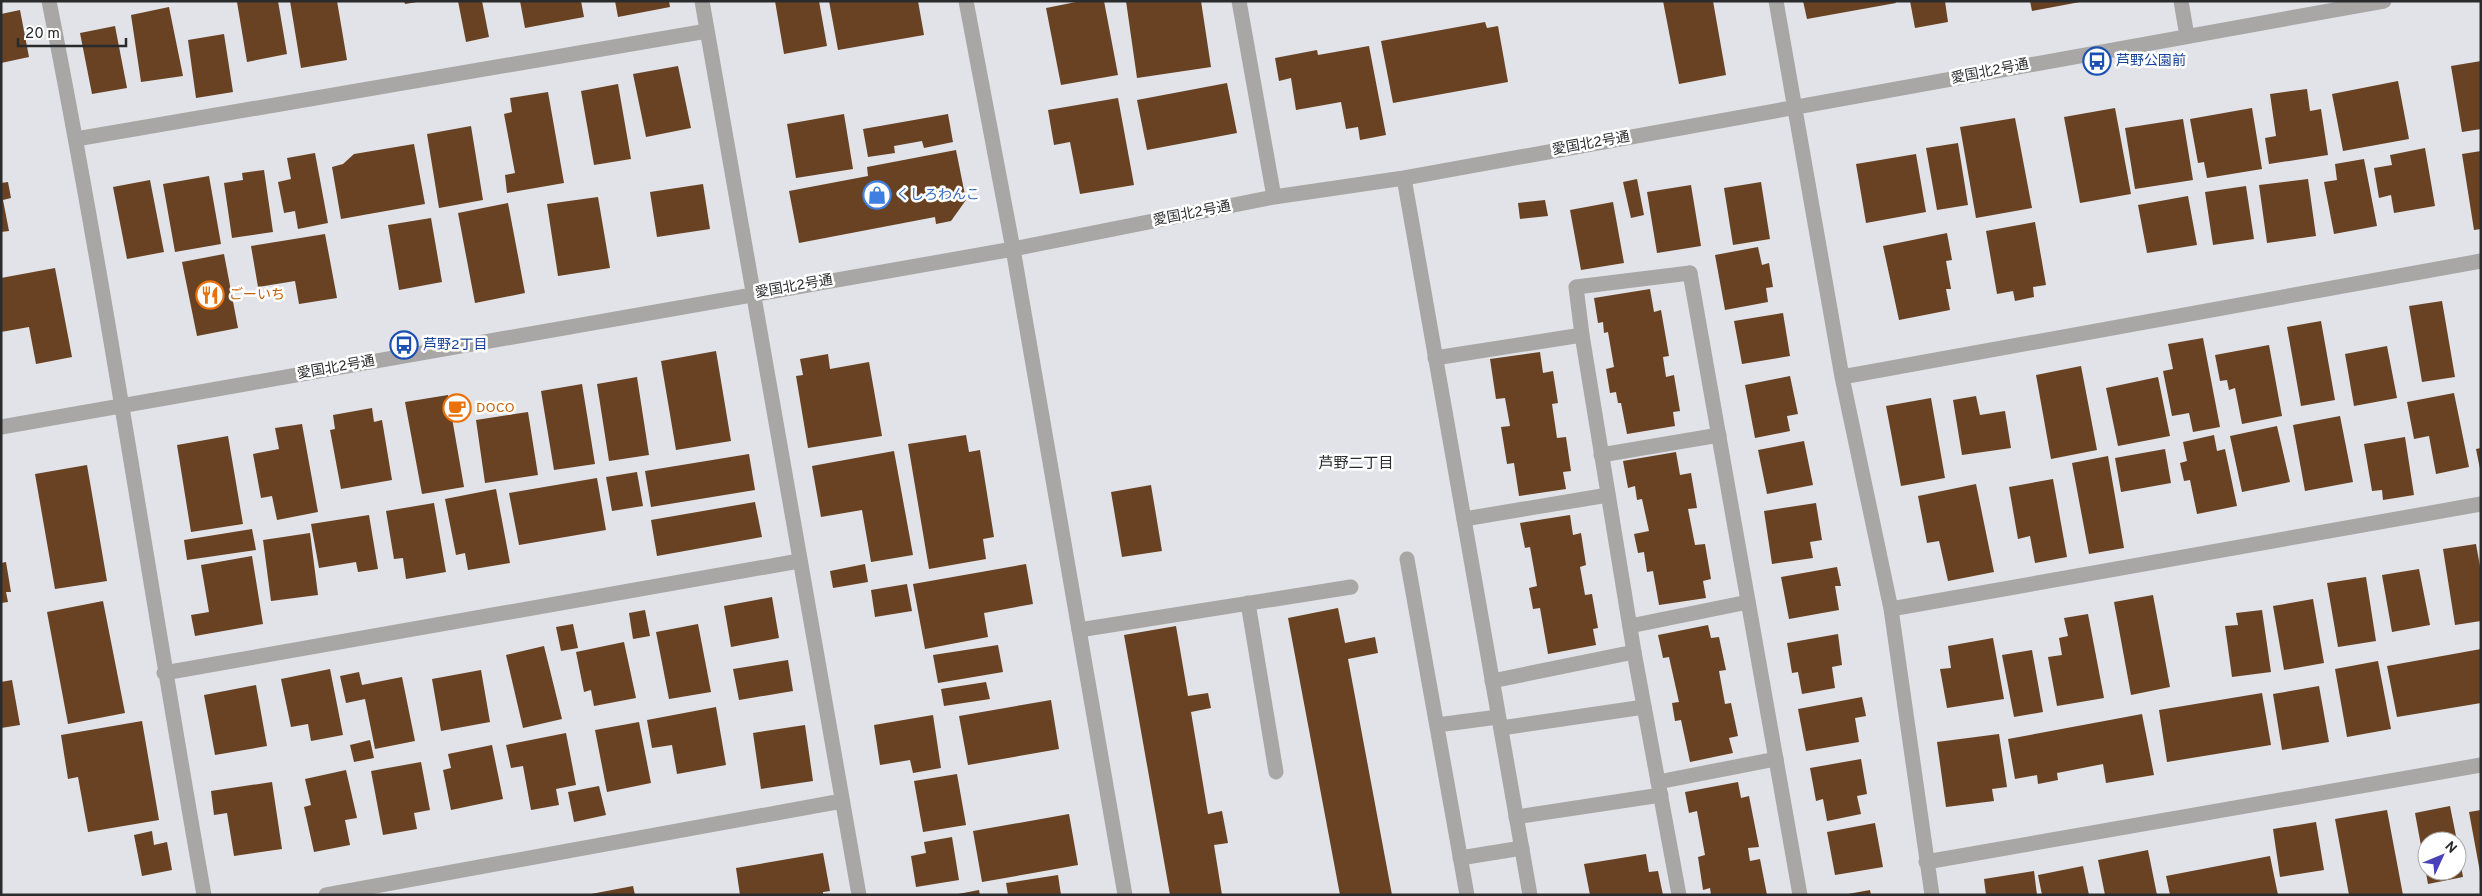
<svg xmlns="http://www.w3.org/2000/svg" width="2482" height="896" font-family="Overpass,'Noto Sans JP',sans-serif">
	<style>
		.building { fill: #684222 }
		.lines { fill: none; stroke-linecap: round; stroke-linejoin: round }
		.lane { stroke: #a8a7a5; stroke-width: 15 }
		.street { stroke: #a8a7a5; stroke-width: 15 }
		.labels { text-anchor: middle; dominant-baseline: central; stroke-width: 5; stroke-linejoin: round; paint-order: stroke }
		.transit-label { font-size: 14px; fill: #164399; stroke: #fff; text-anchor: start }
		.street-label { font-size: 14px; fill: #2a2b2d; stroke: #fff }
		.shop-label { font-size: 14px; fill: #366cbe; stroke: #fff; text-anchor: start }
		.food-label { font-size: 14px; fill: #c56008; stroke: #fff; text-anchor: start }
		.neighbourhood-label { font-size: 15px; fill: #2a2b2d; stroke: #fff }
	</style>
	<rect width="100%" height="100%" fill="#e1e3e8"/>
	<!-- building -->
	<path class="building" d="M278,1L287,54L247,62L237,2Z
		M290,1H337L347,60L301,68Z
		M404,1H416L417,2L405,4Z
		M458,1H482L489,37L466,42Z
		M520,1H581L584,17L525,28Z
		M615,1H669L670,7L618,17Z
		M775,1H819L827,46L784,54Z
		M829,1H918L924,35L838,50Z
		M1081,1H1104L1118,75L1061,85L1046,8Z
		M1126,1H1201L1211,67L1137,78Z
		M1663,1H1713L1726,75L1679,84Z
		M1803,1H1895L1896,3L1807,19Z
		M1910,1H1945L1948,22L1915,28Z
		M2030,1H2079L2080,2L2032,11Z
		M169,7L183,76L141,82L131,15Z
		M20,10L29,57L1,63V14Z
		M1485,22L1487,28L1498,26L1508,82L1393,103L1381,41Z
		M115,26L127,88L92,94L80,33Z
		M224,34L233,92L196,98L188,40Z
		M1369,46L1386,135L1360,140L1358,127L1346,129L1341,102L1296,110L1291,78L1279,81L1275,58L1317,50L1318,55Z
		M2481,61V129L2462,132L2451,66Z
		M678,66L691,128L646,137L633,74Z
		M2398,81L2409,139L2343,151L2332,94Z
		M1227,83L1237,133L1147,150L1137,100Z
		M618,84L631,159L594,165L581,91Z
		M2307,89L2310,111L2321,109L2328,155L2269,164L2265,138L2276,136L2270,94Z
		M548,92L564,183L507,193L505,175L515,173L504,114L512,112L510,98Z
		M1118,98L1134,185L1080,194L1070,142L1054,145L1048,110Z
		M2115,108L2131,194L2080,203L2064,117Z
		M2252,108L2262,169L2207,178L2204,162L2198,163L2190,119Z
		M844,114L853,169L796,178L787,124Z
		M948,114L953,142L924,148L922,141L894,146L895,153L868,157L863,129Z
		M2015,118L2032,208L1976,218L1960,127Z
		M2183,119L2193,180L2135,189L2125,128Z
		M471,126L483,200L439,208L427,134Z
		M1958,143L1968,205L1937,210L1926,148Z
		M414,144L425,204L341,219L332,167L343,164L354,154Z
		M2425,148L2435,206L2394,213L2391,195L2379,198L2374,168L2392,165L2390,155Z
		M956,150L966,200L951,221L936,224L935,217L799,243L789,191L868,176L867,167Z
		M2481,151V229L2474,230L2462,154Z
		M315,153L328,223L298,229L295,211L284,213L278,182L291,179L287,158Z
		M1916,154L1926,212L1866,223L1856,164Z
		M2364,159L2377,226L2334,234L2324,182L2337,180L2335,164Z
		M264,170L273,232L232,238L224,183L243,180L242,173Z
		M209,176L221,244L175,252L163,184Z
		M1637,179L1644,215L1631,218L1623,182Z
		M2308,179L2316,236L2267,243L2259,185Z
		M150,180L164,252L127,259L113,187Z
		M8,182L11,198L3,200L9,231L1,232V183Z
		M1761,182L1770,239L1733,245L1724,188Z
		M703,184L710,229L657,237L650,192Z
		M1691,185L1701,246L1657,253L1647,192Z
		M2246,186L2254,239L2213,245L2205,192Z
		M2188,196L2197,245L2147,253L2138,205Z
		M598,197L610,268L558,276L547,204Z
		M1545,200L1548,216L1520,219L1518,203Z
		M1613,202L1624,263L1581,270L1570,210Z
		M508,203L525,293L475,303L458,213Z
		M431,218L442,282L399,290L388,225Z
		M2035,222L2046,285L2033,287L2034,297L2015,301L2013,291L1997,294L1986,231Z
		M1947,233L1952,260L1946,261L1951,289H1946L1950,310L1899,320L1883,246Z
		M325,234L337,298L299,304L295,281L258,287L251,246Z
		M1758,247L1762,265L1769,263L1773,287L1766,288L1768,302L1725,310L1715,255Z
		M224,254L238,328L197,336L182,262Z
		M55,268L72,357L36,364L29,327L1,332V278Z
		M1650,289L1654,312L1661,310L1669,356L1663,357L1666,377L1674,375L1680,411L1673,412L1675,426L1627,434L1621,403H1618L1616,392L1610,393L1606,369L1614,367L1608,332L1604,333L1603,322L1598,323L1594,298Z
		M2442,301L2455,377L2422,382L2409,306Z
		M1783,313L1790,356L1742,364L1734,321Z
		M2321,321L2335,400L2301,406L2287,327Z
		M2203,338L2220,427L2193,432L2189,413L2172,416L2163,371L2173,369L2168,344Z
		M2269,345L2282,416L2242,424L2235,388L2229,390L2227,380L2220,381L2215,355Z
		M2387,346L2397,398L2354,406L2345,354Z
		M716,351L731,441L676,450L661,361Z
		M1540,352L1543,373L1553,371L1558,403L1552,404L1557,438L1566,437L1571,471L1563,472L1566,489L1519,496L1514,463L1507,464L1501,427L1510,426L1505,398L1496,399L1490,359Z
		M828,354L830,369L869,362L882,436L808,448L796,376L803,375L800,359Z
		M2081,366L2097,450L2051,459L2036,375Z
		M1790,376L1798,414L1787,416L1790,431L1755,438L1745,385Z
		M637,377L649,455L609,461L597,384Z
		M2158,377L2170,436L2118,446L2106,388Z
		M582,384L595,464L554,470L541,391Z
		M2454,393L2469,467L2436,474L2429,436L2414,439L2407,402Z
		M448,395L464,487L422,494L405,402Z
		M1976,396L1980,415L2005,411L2011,448L1962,455L1953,400Z
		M1931,398L1945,478L1901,486L1886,406Z
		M372,408L374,422L382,420L392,480L341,489L330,430L335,429L333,415Z
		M528,412L538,475L485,483L476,420Z
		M2340,416L2353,482L2305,491L2293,425Z
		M302,424L318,512L277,520L272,496L261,498L253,454L279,449L275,428Z
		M2277,426L2290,482L2242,492L2230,436Z
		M966,435L969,452L980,450L994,537L983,539L986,559L929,569L908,444Z
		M2214,435L2217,451L2225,449L2237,506L2197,514L2190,480L2184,481L2180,463L2187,461L2183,442Z
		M228,436L243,524L191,532L177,445Z
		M2405,437L2414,495L2383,500L2382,490L2372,491L2364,444Z
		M1804,441L1813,485L1767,494L1758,450Z
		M2481,448V469H2480L2476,449Z
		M2165,449L2171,483L2121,492L2115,458Z
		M894,451L913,555L871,562L862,510L821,517L812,466Z
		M1676,452L1680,475L1691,473L1697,508L1688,509L1695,545L1705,544L1711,579L1703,581L1706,598L1659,605L1653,571L1647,572L1644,552L1638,553L1634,534L1649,531L1642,499L1637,500L1635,486L1628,488L1623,461Z
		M749,454L755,490L651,507L645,471Z
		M2108,456L2124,548L2089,554L2072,463Z
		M87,465L107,581L55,589L35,474Z
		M637,472L643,506L612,511L606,477Z
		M597,478L606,530L519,545L509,493Z
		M2053,479L2067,557L2035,563L2030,536L2018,539L2009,487Z
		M1976,484L1994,572L1948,581L1939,541L1927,543L1918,496Z
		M1151,485L1162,551L1122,557L1111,492Z
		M496,489L510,563L468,570L465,553L456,555L445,499Z
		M755,502L762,537L657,556L651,520Z
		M434,503L446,572L406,579L403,558L394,559L386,511Z
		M1816,503L1822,540L1810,542L1813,558L1772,564L1764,511Z
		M369,515L378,569L358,572L356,562L319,568L311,524Z
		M1570,515L1573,535L1581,533L1586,565L1580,567L1585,595L1592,594L1598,628L1593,629L1596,645L1548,654L1540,608L1533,609L1529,588L1537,586L1530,547L1525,548L1520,523Z
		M252,529L256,550L187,560L184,540Z
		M310,533L318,595L271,601L263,540Z
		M2476,544L2481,572V621L2455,625L2443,549Z
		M252,556L263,624L195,636L191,615L209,612L201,565Z
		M6,562L11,592H6L8,602L1,603V563Z
		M865,564L868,582L833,588L830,571Z
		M1026,564L1033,604L984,613L988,637L925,649L913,584Z
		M1837,567L1841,586H1835L1839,610L1789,619L1781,577Z
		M2419,569L2430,625L2392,632L2382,575Z
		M2366,577L2376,641L2338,647L2327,583Z
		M907,584L912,611L875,617L871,590Z
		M2153,595L2170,687L2131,695L2114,602Z
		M772,597L779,638L731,647L724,606Z
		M2313,599L2324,663L2284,670L2273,606Z
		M103,601L125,713L68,724L47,612Z
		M1338,608L1345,643L1375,637L1378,653L1348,659L1392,895H1340L1288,618Z
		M645,610L650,636L633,639L629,613Z
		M2262,610L2271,672L2232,677L2225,626L2238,625L2236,613Z
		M2088,614L2104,698L2057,706L2048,657L2062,655L2059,638L2068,636L2064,618Z
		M573,624L578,648L561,651L556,627Z
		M698,624L711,692L669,699L656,632Z
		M1708,625L1711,638L1719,637L1726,670L1719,671L1725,704L1731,703L1738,736L1729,738L1733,753L1690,762L1681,720L1675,721L1672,703L1679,702L1669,657L1663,658L1658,635Z
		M1176,626L1188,696L1208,693L1211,708L1191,712L1208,814L1222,811L1228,843L1214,845L1222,895H1170L1124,635Z
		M1838,634L1842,665L1832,667L1835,688L1802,694L1798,672L1792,673L1787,643Z
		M1993,638L2004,699L1947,708L1940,669L1951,668L1948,646Z
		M624,642L636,698L594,706L591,690L584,692L576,652Z
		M998,645L1003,672L938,683L933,655Z
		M544,646L562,719L523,728L506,655Z
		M2481,649V703L2397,717L2387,666Z
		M2032,650L2043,712L2014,717L2002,655Z
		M788,660L793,691L739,700L733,669Z
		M2378,661L2391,729L2347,737L2335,669Z
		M330,669L343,735L311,741L308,724L291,727L281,679Z
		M481,670L490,722L441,731L432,679Z
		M359,672L362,685L402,677L415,741L375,749L365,699L346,703L340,676Z
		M12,680L20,725L1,728V682Z
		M986,682L990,699L944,706L941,689Z
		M256,685L267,746L215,755L204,695Z
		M2319,686L2329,742L2282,750L2273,694Z
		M2262,693L2271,745L2167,762L2159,710Z
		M1862,697L1866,716L1855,718L1859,742L1806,751L1798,709Z
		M1051,700L1059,749L968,765L959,716Z
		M716,707L726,765L677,774L672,745L652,748L647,720Z
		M2142,714L2154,775L2106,783L2103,764L2057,773L2058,780L2038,784L2037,775L2015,779L2008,739Z
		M933,715L941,768L913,773L910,760L880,765L874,725Z
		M142,721L159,820L88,832L78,777L68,779L61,735Z
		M639,722L651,783L607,792L595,730Z
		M805,725L813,781L761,789L753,733Z
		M566,733L576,785L556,789L559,805L531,810L523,766L511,768L506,745Z
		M1999,734L2007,787L1992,789L1994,801L1946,807L1937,742Z
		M370,740L374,758L354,762L350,745Z
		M492,745L503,799L451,810L443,770L451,768L448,754Z
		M1861,759L1867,794L1857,796L1861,814L1827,821L1823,799L1816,801L1810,768Z
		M421,762L430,810L414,813L417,829L383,835L371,771Z
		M346,770L357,818L345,820L350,845L314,852L304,807L311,805L305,779Z
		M957,774L966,825L923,832L914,781Z
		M272,782L282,849L234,856L227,813L214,815L211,791Z
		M1738,782L1741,798L1749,796L1759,847L1748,848L1750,861L1760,859L1767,895H1711L1710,888L1703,890L1698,857L1705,855L1697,811L1689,813L1685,792Z
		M599,786L606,815L574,822L568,792Z
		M2450,806L2457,841H2427V871H2457L2458,848L2463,877L2428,884L2415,813Z
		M2387,810L2403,895H2349L2335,819Z
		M2481,810V872H2480L2469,812Z
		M1069,814L1078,865L982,882L973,831Z
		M2316,822L2324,870L2280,877L2273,829Z
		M1875,823L1883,867L1835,875L1827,832Z
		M152,831L154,845L167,842L172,870L142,876L134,835Z
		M952,837L959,880L916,887L911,856L926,853L924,842Z
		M2148,850L2157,895H2105L2098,860Z
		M823,853L830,891L823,892V895H740L736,868Z
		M1646,854L1649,872L1658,871L1663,895H1590L1584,864Z
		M2270,856L2278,895H2170L2166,876Z
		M2083,866L2089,895H2042L2038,875Z
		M2034,871L2037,895H1986L1984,879Z
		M1058,875L1061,895H1008L1006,883Z
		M633,886L635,895H591V894Z
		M979,890L980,895H958V894Z
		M1870,890L1871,895H1848V894Z"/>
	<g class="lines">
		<!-- lane -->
		<path class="lane" d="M1435,358L1582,335L1576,287L1690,273
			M1601,455L1719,435
			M1464,519L1608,495
			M1407,559L1467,895
			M1248,603L1276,772
			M1630,626L1748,602
			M1079,630L1351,587
			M1492,681L1634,652
			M1437,725L1498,717
			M1501,728L1644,707
			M1658,782L1776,759
			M1516,817L1661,795
			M1460,858L1522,848"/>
		<!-- street -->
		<path class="street" d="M49,1C108,298 151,597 204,895
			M702,1L859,895
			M966,1L1013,249L1125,895
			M1239,1L1274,197
			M1776,1L1842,377L1891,609L1932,895
			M2181,1L2187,36
			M76,139L707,31
			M1404,178L1530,895
			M1690,273L1800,895
			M1582,335L1634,652L1679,895
			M1842,377L2481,261
			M1,427L1013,249L1274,197L1404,178L2384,1
			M1891,609L2481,504
			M164,673L799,561
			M1926,862L2481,765
			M326,895L842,801"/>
	</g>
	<!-- icons -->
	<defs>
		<g id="bus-ring" transform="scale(1.4375)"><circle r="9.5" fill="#fff" stroke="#1a4fb4" stroke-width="1.5"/><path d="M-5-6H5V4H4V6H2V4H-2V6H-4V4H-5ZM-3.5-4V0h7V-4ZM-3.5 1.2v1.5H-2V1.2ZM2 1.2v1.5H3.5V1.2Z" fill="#1a4fb4"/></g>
		<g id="shop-ring" transform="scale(1.4375)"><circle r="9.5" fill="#fff" stroke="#3f7fe0" stroke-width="1.5"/><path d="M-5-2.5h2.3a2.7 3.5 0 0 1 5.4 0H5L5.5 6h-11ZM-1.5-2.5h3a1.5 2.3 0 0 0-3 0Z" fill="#3f7fe0"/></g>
		<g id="restaurant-ring" transform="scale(1.4375)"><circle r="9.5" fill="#fff" stroke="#e8710a" stroke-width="1.5"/><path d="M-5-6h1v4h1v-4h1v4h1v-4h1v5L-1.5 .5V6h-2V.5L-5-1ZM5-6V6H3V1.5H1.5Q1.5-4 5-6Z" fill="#e8710a"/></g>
		<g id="cafe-ring" transform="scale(1.4375)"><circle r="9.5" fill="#fff" stroke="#e8710a" stroke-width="1.5"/><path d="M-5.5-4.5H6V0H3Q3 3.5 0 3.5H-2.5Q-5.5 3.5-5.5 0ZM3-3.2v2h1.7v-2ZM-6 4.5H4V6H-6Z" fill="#e8710a"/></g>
	</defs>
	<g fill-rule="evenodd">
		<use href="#bus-ring" x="2097" y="61"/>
		<use href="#shop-ring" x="877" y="195"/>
		<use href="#restaurant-ring" x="210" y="295"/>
		<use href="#bus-ring" x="404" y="345"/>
		<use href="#cafe-ring" x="457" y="408"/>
	</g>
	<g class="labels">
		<!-- transit labels -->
		<g class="transit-label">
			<text x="2116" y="61">芦野公園前</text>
			<text x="423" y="345">芦野2丁目</text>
		</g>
		<!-- street labels -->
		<g class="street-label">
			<text transform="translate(1990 72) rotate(-11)">愛国北2号通</text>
			<text transform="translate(1591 144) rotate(-10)">愛国北2号通</text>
			<text transform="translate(1192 214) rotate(-11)">愛国北2号通</text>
			<text transform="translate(794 287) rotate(-10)">愛国北2号通</text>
			<text transform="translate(336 368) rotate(-10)">愛国北2号通</text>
		</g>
		<!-- shop labels -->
		<g class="shop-label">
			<text x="896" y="195">くしろわんこ</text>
		</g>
		<!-- food labels -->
		<g class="food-label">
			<text x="229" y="295">ごーいち</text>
			<text x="476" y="408">DOCO</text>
		</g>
		<!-- neighbourhood labels -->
		<g class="neighbourhood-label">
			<text x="1356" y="464">芦野二丁目</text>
		</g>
	</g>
	<!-- border -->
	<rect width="2482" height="896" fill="none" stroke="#2a2b2d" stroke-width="5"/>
	<!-- north arrow -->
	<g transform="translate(2442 856) rotate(46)"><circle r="24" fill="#ffffff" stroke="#aaaaab"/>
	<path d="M0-4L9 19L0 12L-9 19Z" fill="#4841b7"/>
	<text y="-8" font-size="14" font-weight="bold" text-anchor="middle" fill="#2a2b2d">N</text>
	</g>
	<!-- scale -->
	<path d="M18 38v8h108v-8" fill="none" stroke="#2a2b2d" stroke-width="2.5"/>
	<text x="25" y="38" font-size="15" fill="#2a2b2d" stroke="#ffffff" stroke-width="4" paint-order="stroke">20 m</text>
</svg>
